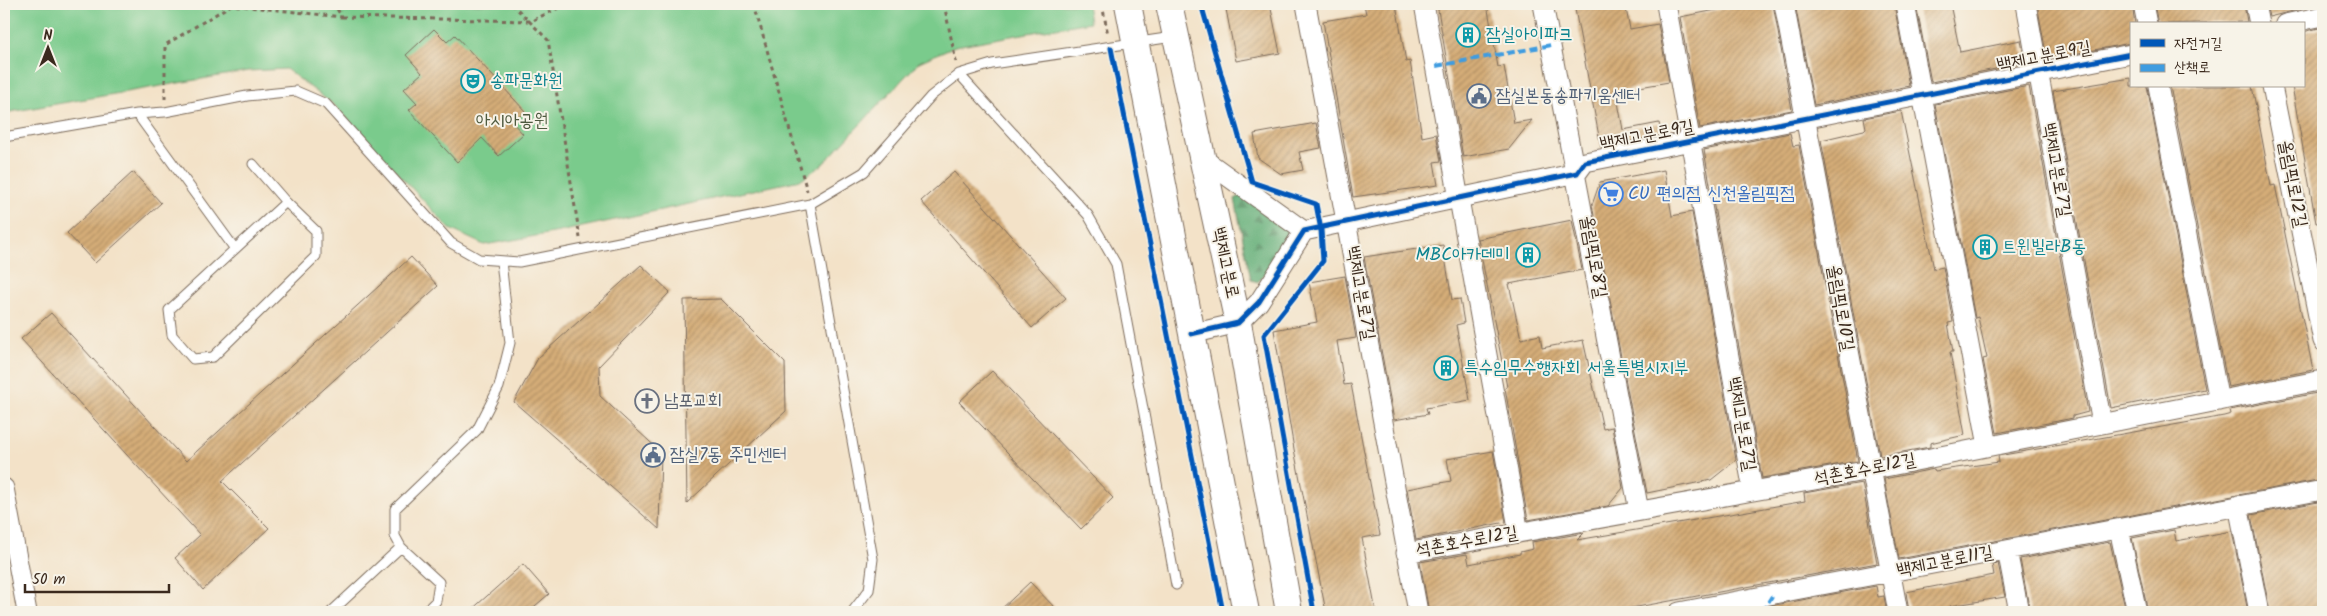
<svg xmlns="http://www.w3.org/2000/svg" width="2327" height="616" font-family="Kalam,'Poor Story',sans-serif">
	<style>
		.forest { fill: url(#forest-firs); stroke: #4f6c4b }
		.park { fill: #7acb8c; stroke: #5a7a55 }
		.building { fill: url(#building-hatch) }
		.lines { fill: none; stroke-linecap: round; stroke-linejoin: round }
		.service-casing { stroke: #7b6a5a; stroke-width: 11 }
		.minor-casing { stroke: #7b6a5a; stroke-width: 21 }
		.secondary-casing { stroke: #7b6a5a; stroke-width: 28 }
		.path { stroke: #7b6a5a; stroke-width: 3; stroke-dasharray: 4 4; stroke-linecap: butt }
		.service { stroke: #fff; stroke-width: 9 }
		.minor { stroke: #fff; stroke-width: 19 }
		.secondary { stroke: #fff; stroke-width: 26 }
		.quiet { stroke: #3f9ce0; stroke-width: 4; stroke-dasharray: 8 4; stroke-linecap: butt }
		.cycleway-casing { stroke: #f7f3e8; stroke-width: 8 }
		.cycleway { stroke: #0057b8; stroke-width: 5 }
		.labels { text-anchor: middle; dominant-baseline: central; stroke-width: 4; stroke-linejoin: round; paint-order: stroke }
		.culture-label { font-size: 18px; fill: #0d838f; stroke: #f7f3e8; text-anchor: start }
		.street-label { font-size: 18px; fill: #3b2a1e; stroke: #f7f3e8 }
		.service-label { font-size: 18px; fill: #4e5e75; stroke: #f7f3e8; text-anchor: start }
		.park-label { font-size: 18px; fill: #4e5a3f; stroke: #f7f3e8 }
		.shop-label { font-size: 18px; fill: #366cbe; stroke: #f7f3e8; text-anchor: start }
		.worship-label { font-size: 18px; fill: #5b616d; stroke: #f7f3e8; text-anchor: start }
	</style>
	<defs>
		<pattern id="forest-firs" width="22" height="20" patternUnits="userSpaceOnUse" patternTransform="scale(1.25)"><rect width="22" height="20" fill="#63af78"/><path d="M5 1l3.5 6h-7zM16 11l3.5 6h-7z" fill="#538f62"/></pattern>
		<pattern id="building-hatch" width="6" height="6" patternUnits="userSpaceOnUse" patternTransform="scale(1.25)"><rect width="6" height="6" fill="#d5ad78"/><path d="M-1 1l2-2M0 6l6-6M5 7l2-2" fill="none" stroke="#ae8d62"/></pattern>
	</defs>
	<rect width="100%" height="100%" fill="#f7f3e8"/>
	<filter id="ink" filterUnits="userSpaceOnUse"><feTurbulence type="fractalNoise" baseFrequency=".02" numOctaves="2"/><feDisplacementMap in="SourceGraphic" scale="10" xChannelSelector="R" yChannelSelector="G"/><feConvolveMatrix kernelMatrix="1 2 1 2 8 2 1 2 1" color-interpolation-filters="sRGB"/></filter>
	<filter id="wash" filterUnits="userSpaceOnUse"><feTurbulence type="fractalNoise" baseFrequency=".0096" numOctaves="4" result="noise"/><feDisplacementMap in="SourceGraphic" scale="20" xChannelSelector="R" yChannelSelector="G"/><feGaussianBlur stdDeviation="1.12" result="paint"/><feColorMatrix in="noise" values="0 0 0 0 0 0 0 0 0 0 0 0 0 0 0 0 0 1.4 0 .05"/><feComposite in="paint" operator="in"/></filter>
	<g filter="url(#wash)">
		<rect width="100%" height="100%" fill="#f3e2c8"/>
		<!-- forest -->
		<path class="forest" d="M1242,195L1295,230L1297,239L1258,282L1251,280L1235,199Z"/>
		<!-- park -->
		<path class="park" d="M4,4H1087L1090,22L955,46L919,62L822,165L800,180L559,232L484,245L450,229L334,105L286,69L248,71L4,113Z"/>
		<g id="blocks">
			<!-- building -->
			<path class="building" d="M1225,4H1270L1280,53L1236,61Z
				M1364,4H1396L1406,62L1410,61L1422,137L1436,134L1441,161L1434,162L1438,185L1353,197L1323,21L1366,14Z
				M1437,4H1487L1498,67L1504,66L1514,123L1532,120L1509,149L1463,157Z
				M1574,4H1625L1630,29L1658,24L1669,82L1616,91L1623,130L1659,123L1662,135L1601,147Z
				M1747,4H1773L1792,110L1700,128L1680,17Z
				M1795,4H1894L1909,86L1814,105Z
				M1916,4H1950L1960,52L2021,40L2025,63L1931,82Z
				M2037,4H2132L2135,24H2131V43L2047,59Z
				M2154,4H2244L2247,22L2158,24Z
				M2266,4H2300L2301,9L2269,17Z
				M2323,27V222L2316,223L2292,86H2303V32Z
				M434,29L447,42L455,35L525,111L513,123L523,134L499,156L482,138L457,162L409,110L417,103L404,89L422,73L406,55Z
				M2131,78V86H2147L2205,389L2111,408L2053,91Z
				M2029,86L2088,412L2073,416V418L1997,433L1983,359L1987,358L1978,317L1975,318L1935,104Z
				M2170,86H2252L2271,186L2275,185L2313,370L2228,387Z
				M1901,111L1934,269L1943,267L1953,322L1948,323L1953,352H1950L1965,435L1930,443V447L1880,456L1821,140L1864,130L1866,128L1864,118Z
				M1316,123L1321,148L1299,152L1303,170L1281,174L1258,158L1254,134Z
				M1790,133L1793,146L1799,145L1858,461L1762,478L1704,150Z
				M1664,170L1672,216L1692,212L1736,460L1711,480L1647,493L1592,205L1600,182Z
				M133,172L161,203L95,263L67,233Z
				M954,172L1066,298L1032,328L921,201Z
				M1572,220L1582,270L1509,284L1521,339L1540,335L1542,348L1583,340L1603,429L1612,427L1623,488L1608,506L1528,520L1505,388L1507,387L1478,239Z
				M1443,245L1452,300L1460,299L1464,323L1456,325L1470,400L1426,408L1428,414L1394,420L1364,257Z
				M411,257L438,286L222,481L269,528L203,590L175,558L200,535L21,339L51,313L186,461Z
				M641,265L670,292L599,366L600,396L661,452L659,529L514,402L538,358Z
				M1345,276L1356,338L1337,341L1344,385L1351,384L1380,535L1362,538L1376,612H1326L1294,449L1274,330L1317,322L1309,282Z
				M721,299L785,363L786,411L687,503L684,300Z
				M992,371L1113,498L1081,529L959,402Z
				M2317,393L2323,427V479L1899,559L1884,479L1934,469L1935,471L1999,462L1998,456L2224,416L2231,414L2230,410Z
				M1493,451L1506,522L1416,540L1407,489L1451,481L1447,459Z
				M1862,483L1877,563L1610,612H1429L1420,562L1467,554L1469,564L1520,554V552L1533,549L1532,542L1584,533L1577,540L1742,512L1805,501L1804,493Z
				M2323,501V612H2270L2251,515Z
				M2174,530L2176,541L2232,531L2248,612H2148L2132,538Z
				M2110,542L2126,612H2030L2020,559Z
				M1998,563L2005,597L1950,606L1951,612H1909L1906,592L1994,575L1992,564Z
				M523,564L549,594L528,612H469Z
				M1030,582L1059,612H998Z
				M1876,586L1878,597L1884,596L1887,612H1738Z"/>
		</g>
	</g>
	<g filter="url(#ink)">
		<use href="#blocks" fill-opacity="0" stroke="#7b6a5a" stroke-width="1"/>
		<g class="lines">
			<!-- service casing -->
			<g class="service-casing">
				<path id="service" d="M959,74L1088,215L1116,264L1176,585
					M137,114L235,249
					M4,137L137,114L165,112L247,96L296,91L326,104L451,243L479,259L519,262L810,204L864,172L931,96L959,74L992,64L1173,37
					M253,164L286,202L169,310L172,335L193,359L213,357L316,256V231L286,202
					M810,204L873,559L869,590L852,612
					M331,612L401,547
					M425,612L436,601L439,582L401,547L395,536V509L477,430L499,387L510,343L501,261"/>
			</g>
			<!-- minor casing -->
			<g class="minor-casing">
				<path id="minor" d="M1306,4L1418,612
					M1424,4L1519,533
					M1543,4L1639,511
					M1666,4L1753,491
					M1784,4L1898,612
					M1905,4L1988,446
					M2026,4L2102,424
					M2143,4L2147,24
					M2255,4L2259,24
					M2285,24L2323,16
					M2158,86L2219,401
					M2272,86L2323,341
					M1202,158L1304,231
					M1191,334L1238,323L1259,302L1304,231L1577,173L1585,162L2131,54
					M4,488L27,612
					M2238,505L2259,612
					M2119,529L2137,612
					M2007,550L2019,612
					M1406,553L1870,470L2323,380
					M1679,612L2323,490"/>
			</g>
			<!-- secondary casing -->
			<g class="secondary-casing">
				<path id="secondary" d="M1128,4L1246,612
					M1169,4L1238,323L1289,612"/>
			</g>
			<!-- path -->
			<path class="path" d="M512,4L548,40L580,238
				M754,4L807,191
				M944,4L956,62
				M1102,4L1108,35
				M342,17L531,21L567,4
				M165,99V45L231,5L342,17L334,4"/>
			<!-- service -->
			<use href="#service" class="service"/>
			<!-- minor -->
			<use href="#minor" class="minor"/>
			<!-- secondary -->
			<use href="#secondary" class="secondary"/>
			<!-- quiet -->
			<path class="quiet" d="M1436,66L1552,45
				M1762,612L1772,596"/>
			<!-- cycleway casing -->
			<g class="cycleway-casing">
				<path id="cycleway" d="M1201,4L1252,182L1316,204L1321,230L1323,261L1264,335L1314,612
					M1111,48L1223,612
					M1191,334L1238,323L1259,302L1304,231L1577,173L1585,162L2131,54"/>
			</g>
			<!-- cycleway -->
			<use href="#cycleway" class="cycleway"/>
		</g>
	</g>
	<!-- icons -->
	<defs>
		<g id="building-ring" transform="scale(1.25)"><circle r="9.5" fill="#f7f3e8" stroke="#0f9aa8" stroke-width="1.5"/><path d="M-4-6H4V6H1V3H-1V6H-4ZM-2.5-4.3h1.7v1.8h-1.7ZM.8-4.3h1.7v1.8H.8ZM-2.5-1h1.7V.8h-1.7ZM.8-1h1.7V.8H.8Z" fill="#0f9aa8"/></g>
		<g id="theatre-ring" transform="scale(1.25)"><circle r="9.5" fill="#f7f3e8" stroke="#0f9aa8" stroke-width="1.5"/><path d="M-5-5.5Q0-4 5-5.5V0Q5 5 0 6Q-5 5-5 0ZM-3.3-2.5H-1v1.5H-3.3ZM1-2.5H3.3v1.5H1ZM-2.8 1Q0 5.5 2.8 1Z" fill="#0f9aa8"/></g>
		<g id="civic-ring" transform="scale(1.25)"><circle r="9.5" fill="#f7f3e8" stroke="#5c6f8a" stroke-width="1.5"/><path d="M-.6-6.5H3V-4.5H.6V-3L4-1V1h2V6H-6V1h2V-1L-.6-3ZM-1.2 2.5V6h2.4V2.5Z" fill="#5c6f8a"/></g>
		<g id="supermarket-ring" transform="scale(1.25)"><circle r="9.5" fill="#f7f3e8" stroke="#3f7fe0" stroke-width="1.5"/><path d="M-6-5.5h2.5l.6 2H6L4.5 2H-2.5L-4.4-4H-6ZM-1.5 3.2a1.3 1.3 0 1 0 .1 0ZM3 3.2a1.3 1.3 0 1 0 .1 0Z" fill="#3f7fe0"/></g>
		<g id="church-ring" transform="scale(1.25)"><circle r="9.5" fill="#f7f3e8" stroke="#6b7280" stroke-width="1.5"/><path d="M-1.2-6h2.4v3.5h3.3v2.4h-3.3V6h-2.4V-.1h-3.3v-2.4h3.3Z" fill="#6b7280"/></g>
	</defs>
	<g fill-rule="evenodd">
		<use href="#building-ring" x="1468" y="35"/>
		<use href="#theatre-ring" x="473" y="81"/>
		<use href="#civic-ring" x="1479" y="96"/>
		<use href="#supermarket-ring" x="1611" y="194"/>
		<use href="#building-ring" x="1985" y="247"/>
		<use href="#building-ring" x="1528" y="255"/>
		<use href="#building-ring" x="1446" y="368"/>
		<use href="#church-ring" x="647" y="401"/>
		<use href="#civic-ring" x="653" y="455"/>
	</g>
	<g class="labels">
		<!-- culture labels -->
		<g class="culture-label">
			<text x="1486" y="35">잠실아이파크</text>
			<text x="490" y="81">송파문화원</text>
			<text x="2002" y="247">트윈빌라B동</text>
			<text x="1510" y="255" text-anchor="end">MBC아카데미</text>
			<text x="1464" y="368">특수임무수행자회 서울특별시지부</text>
		</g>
		<!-- street labels -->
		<g class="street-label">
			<text transform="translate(2044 57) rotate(-11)">백제고분로9길</text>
			<text transform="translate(1647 136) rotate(-11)">백제고분로9길</text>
			<text transform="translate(2056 170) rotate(80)">백제고분로7길</text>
			<text transform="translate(2292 184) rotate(79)">올림픽로12길</text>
			<text transform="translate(1593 257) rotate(80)">올림픽로8길</text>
			<text transform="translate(1225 263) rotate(78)">백제고분로</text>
			<text transform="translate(1360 293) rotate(80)">백제고분로7길</text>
			<text transform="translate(1840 308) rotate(80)">올림픽로10길</text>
			<text transform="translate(1741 424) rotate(80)">백제고분로7길</text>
			<text transform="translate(1865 470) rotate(-11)">석촌호수로12길</text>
			<text transform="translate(1467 542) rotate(-10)">석촌호수로12길</text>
			<text transform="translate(1945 562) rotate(-11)">백제고분로11길</text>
		</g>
		<!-- service labels -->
		<g class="service-label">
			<text x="1496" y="96">잠실본동송파키움센터</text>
			<text x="670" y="455">잠실7동 주민센터</text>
		</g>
		<!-- park labels -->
		<g class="park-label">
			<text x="512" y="121">아시아공원</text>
		</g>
		<!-- shop labels -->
		<g class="shop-label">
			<text x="1628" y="194">CU 편의점 신천올림픽점</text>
		</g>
		<!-- worship labels -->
		<g class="worship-label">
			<text x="664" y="401">남포교회</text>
		</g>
	</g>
	<!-- margin -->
	<rect width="2327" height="616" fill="none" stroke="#f7f3e8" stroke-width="20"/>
	<!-- legend -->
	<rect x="2130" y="22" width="175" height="65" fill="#f7f3e8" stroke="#aca397"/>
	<rect x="2140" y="39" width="25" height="8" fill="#0057b8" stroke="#aca397"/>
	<text x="2174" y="48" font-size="15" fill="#3b2a1e">자전거길</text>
	<rect x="2140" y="64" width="25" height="8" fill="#3f9ce0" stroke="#aca397"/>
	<text x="2174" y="72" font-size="15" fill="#3b2a1e">산책로</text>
	<!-- north arrow -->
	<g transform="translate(48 48)" stroke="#f7f3e8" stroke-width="4" paint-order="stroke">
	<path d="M0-4L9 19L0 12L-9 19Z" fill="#3b2a1e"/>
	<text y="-8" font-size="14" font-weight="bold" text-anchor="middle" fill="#3b2a1e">N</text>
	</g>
	<!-- scale -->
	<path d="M25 584v8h144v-8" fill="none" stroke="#3b2a1e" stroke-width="2.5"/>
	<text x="32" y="584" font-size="15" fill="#3b2a1e" stroke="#f7f3e8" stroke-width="4" paint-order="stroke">50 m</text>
</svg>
